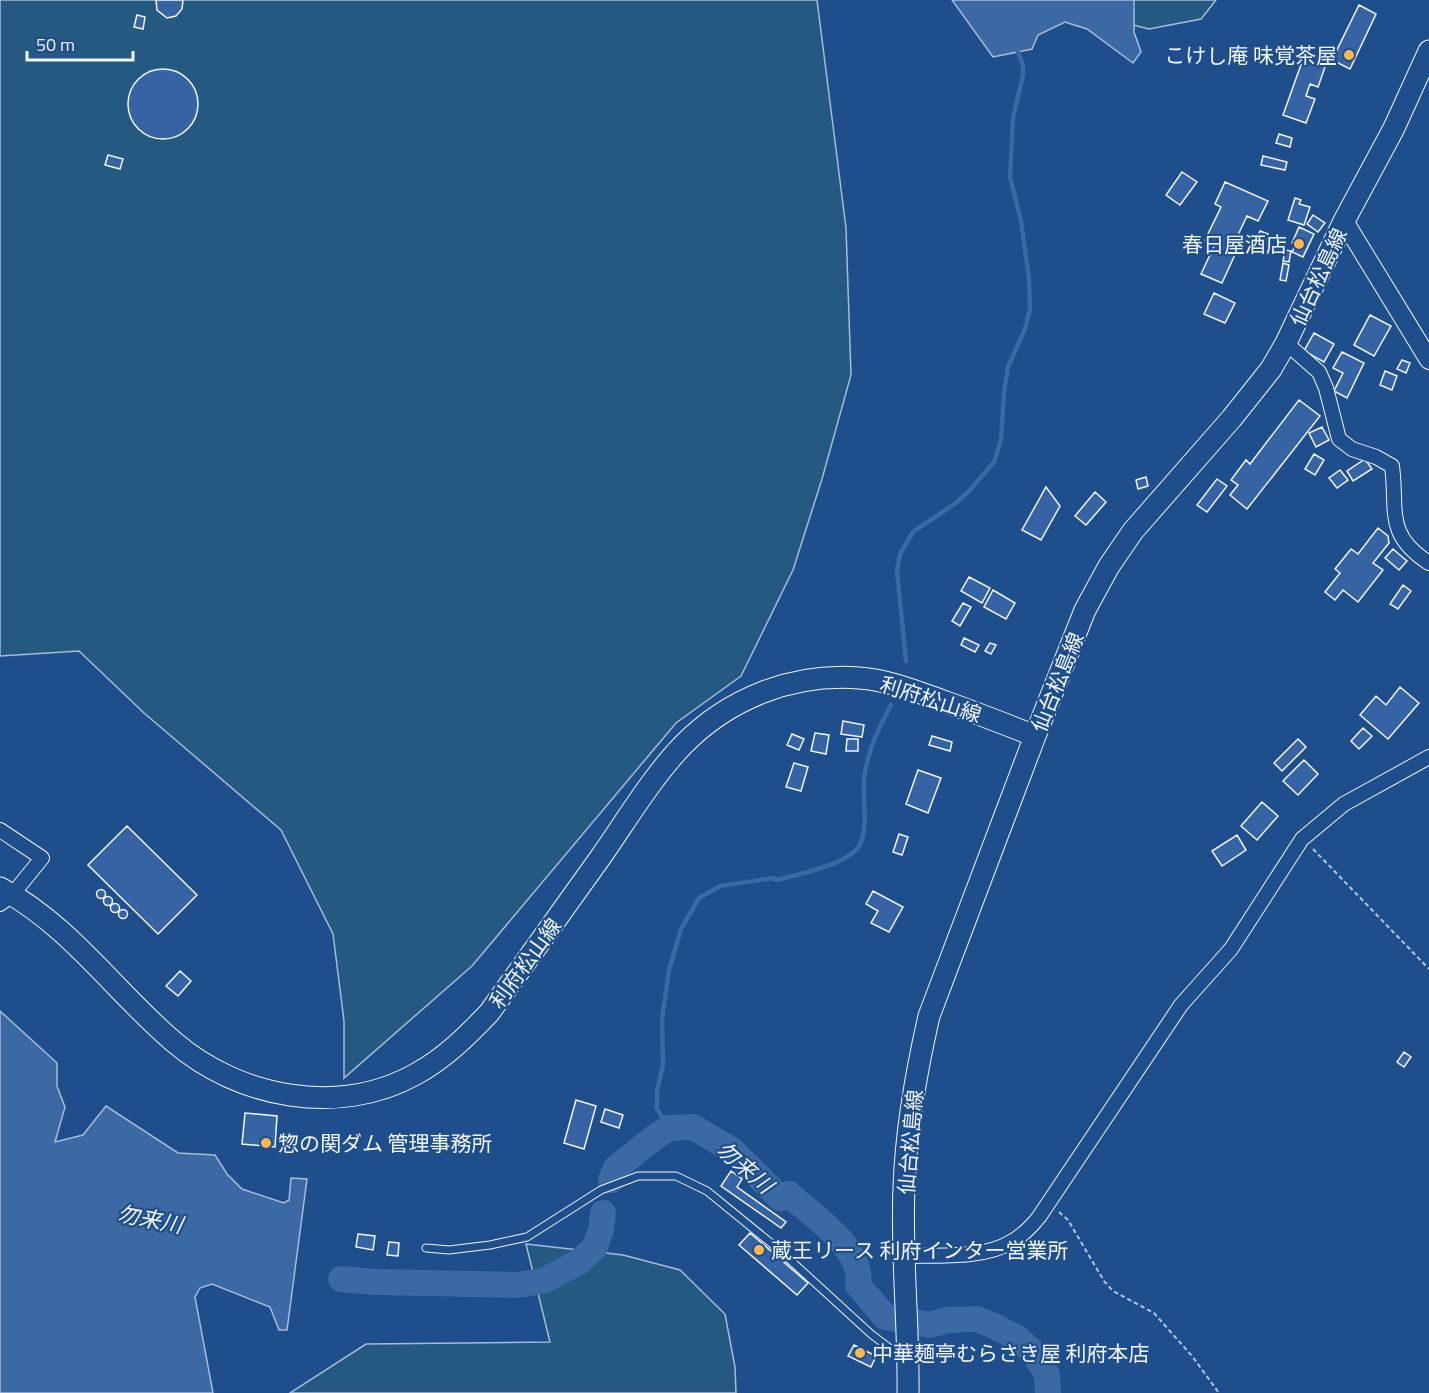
<svg xmlns="http://www.w3.org/2000/svg" width="1429" height="1393" font-family="'Titillium Web','Noto Sans JP',sans-serif">
	<style>
		.green { fill: #245a82; stroke: #a8bbd7; stroke-width: 1.5 }
		.water { fill: #3b69a3; stroke: #a8bbd7; stroke-width: 1.5 }
		.lines { fill: none; stroke-linecap: round; stroke-linejoin: round }
		.stream { stroke: #3b69a3; stroke-width: 4.5 }
		.river { stroke: #3b69a3; stroke-width: 26 }
		.building { fill: #3563a3; stroke: #f2f6ff; stroke-width: 1.5 }
		.lane-casing { stroke: #f2f6ff; stroke-width: 9 }
		.street-casing { stroke: #f2f6ff; stroke-width: 16 }
		.secondary-casing { stroke: #f2f6ff; stroke-width: 20 }
		.primary-casing { stroke: #f2f6ff; stroke-width: 23 }
		.path { stroke: #b3c4dc; stroke-width: 2; stroke-dasharray: 4.5 3; stroke-linecap: butt }
		.lane { stroke: #1f4e8c; stroke-width: 7 }
		.street { stroke: #1f4e8c; stroke-width: 14 }
		.secondary { stroke: #1f4e8c; stroke-width: 18 }
		.primary { stroke: #1f4e8c; stroke-width: 21 }
		.poi-dot { fill: #ffb74d; stroke: #1f4e8c; stroke-width: 2 }
		.labels { text-anchor: middle; dominant-baseline: central; stroke-width: 4.5; stroke-linejoin: round; paint-order: stroke }
		.poi-label { font-size: 21px; fill: #f2f6ff; stroke: #1f4e8c; text-anchor: start }
		.street-label { font-size: 21px; fill: #f2f6ff; stroke: #1f4e8c }
		.water-label { font-size: 22px; font-style: italic; fill: #f2f6ff; stroke: #1f4e8c }
	</style>
	<rect width="100%" height="100%" fill="#1f4e8c"/>
	<!-- green -->
	<path class="green" d="M0,0H817L846,228L851,375L822,479L793,570L741,676L676,723L472,966L344,1078V1021L333,934L281,830L144,713L79,651L0,656Z
		M1099,0H1216L1201,19L1149,29L1125,23Z
		M526,1244L623,1255L680,1270L725,1314L735,1367L736,1393H290L366,1344L550,1342Z"/>
	<!-- water -->
	<path class="water" d="M952,0H1134V32L1141,52L1133,63L1087,29L1065,22L1038,35L1032,49L993,57Z
		M0,1011L57,1063V1086L65,1107L55,1142L83,1135L106,1106L178,1153L215,1155L227,1174L242,1189L284,1203L289,1200L291,1178L307,1179L287,1330H279L270,1307L212,1284L200,1288L195,1297L213,1393H0Z"/>
	<g class="lines">
		<!-- stream -->
		<path class="stream" d="M906,661L897,571L900,554L913,532L956,503L969,491L994,462L1001,440L1004,392L1008,367L1025,329L1030,309L1029,278L1021,221L1010,177L1013,118L1023,75V65L1016,47
			M669,1128L657,1109V1091L663,1065L662,1019L669,970L681,929L699,898L720,886L774,878L776,880C797,875 851,864 860,844C869,825 862,799 864,779C868,749 877,732 891,705"/>
		<!-- river -->
		<path class="river" d="M611,1180L616,1168L655,1137L669,1128L693,1127L732,1150L780,1198L789,1194C812,1216 865,1249 858,1285L885,1317L930,1325L947,1320L977,1319L994,1326L1017,1338L1034,1353L1047,1375L1048,1393
			M341,1279L375,1282L517,1285L543,1281L579,1262L595,1247L601,1230L603,1213"/>
	</g>
	<!-- building -->
	<path class="building" d="M156,0H183L182,9L176,16L167,18L157,10Z
		M1359,5L1376,14L1350,69L1332,60Z
		M137,15L145,17L143,29L134,27Z
		M1303,59L1325,67L1318,87L1310,84L1306,96L1315,99L1306,123L1283,115Z
		M128 104a35 35 0 1 1 70 0a35 35 0 1 1-70 0Z
		M1279,134L1292,138L1290,147L1276,143Z
		M108,155L123,159L120,169L105,165Z
		M1263,156L1287,162L1285,170L1261,165Z
		M1182,172L1197,182L1180,205L1166,195Z
		M1225,182L1268,201L1258,221L1247,216L1238,235L1243,237L1222,283L1201,274L1215,244L1205,240L1221,207L1215,204Z
		M1295,198L1301,200L1299,204L1310,207L1304,225L1288,220Z
		M1313,215L1325,223L1318,232L1307,224Z
		M1299,227L1314,234L1303,257L1292,252L1296,244L1292,243Z
		M1260,231L1268,234L1263,246L1255,243Z
		M1285,250L1291,251L1289,262L1283,261Z
		M1283,263L1289,265L1286,281L1280,280Z
		M1214,293L1235,303L1225,323L1204,314Z
		M1370,315L1391,326L1374,356L1354,345Z
		M1314,333L1334,344L1324,362L1304,351Z
		M1342,352L1364,363L1347,398L1334,391L1343,373L1333,368Z
		M1402,360L1410,363L1406,373L1397,369Z
		M1385,371L1397,376L1392,390L1380,385Z
		M1299,400L1320,416L1247,509L1230,495L1238,485L1231,480L1246,460L1250,464Z
		M1322,427L1329,440L1316,447L1309,433Z
		M1314,454L1324,460L1315,475L1305,469Z
		M1365,459L1372,469L1353,481L1347,471Z
		M1340,470L1348,480L1337,488L1329,478Z
		M1146,477L1148,486L1138,489L1136,480Z
		M1217,479L1227,486L1207,512L1197,505Z
		M1046,487L1060,506L1041,540L1022,530Z
		M1095,492L1106,502L1086,525L1075,516Z
		M1378,528L1388,536L1389,543L1373,563L1383,570L1358,602L1343,590L1335,600L1325,592L1340,573L1335,569L1351,549L1358,554Z
		M1393,549L1407,561L1399,570L1385,558Z
		M969,577L990,588L982,603L961,591Z
		M1403,585L1411,591L1398,609L1390,604Z
		M993,590L1015,603L1006,619L984,607Z
		M963,603L971,607L960,626L952,621Z
		M964,638L979,645L975,652L961,645Z
		M990,643L996,645L991,654L985,651Z
		M1400,687L1419,703L1388,739L1360,715L1376,696L1386,705Z
		M843,721L864,725L862,737L841,734Z
		M1363,728L1372,736L1359,749L1351,741Z
		M815,733L829,735L826,754L811,751Z
		M792,734L804,739L799,750L787,745Z
		M932,736L952,742L950,751L929,745Z
		M847,739H858V751H846Z
		M1298,739L1306,747L1282,771L1274,763Z
		M1304,760L1318,774L1298,795L1283,781Z
		M794,763L808,767L801,791L786,787Z
		M918,770L941,778L928,813L906,804Z
		M1262,802L1278,816L1257,840L1241,826Z
		M127,826L197,895L158,934L88,865Z
		M899,834L908,837L902,855L893,852Z
		M1237,835L1246,850L1222,866L1212,851Z
		M96.5 894a4.5 4.5 0 1 1 9 0a4.5 4.5 0 1 1-9 0Z
		M873,891L903,907L889,932L871,923L878,911L866,904Z
		M103.5 901a4.5 4.5 0 1 1 9 0a4.5 4.5 0 1 1-9 0Z
		M110.5 908a4.5 4.5 0 1 1 9 0a4.5 4.5 0 1 1-9 0Z
		M118.5 914a4.5 4.5 0 1 1 9 0a4.5 4.5 0 1 1-9 0Z
		M180,971L191,981L178,996L166,986Z
		M1404,1052L1411,1057L1404,1067L1397,1062Z
		M576,1100L596,1106L584,1149L564,1143Z
		M605,1109L623,1115L619,1128L601,1122Z
		M245,1113L277,1116L275,1147L242,1144Z
		M731,1171L742,1179L737,1187L786,1222L781,1228L721,1186Z
		M750,1233L808,1283L797,1295L739,1245Z
		M358,1234L375,1236L373,1250L356,1247Z
		M389,1242L399,1243L398,1256L387,1255Z
		M854,1345L876,1356L871,1367L848,1356Z"/>
	<g class="lines">
		<!-- lane casing -->
		<g class="lane-casing">
			<path id="lane" d="M426,1248L449,1250L490,1245L527,1237L601,1190L638,1176H676L707,1191L777,1248L871,1334L904,1359"/>
		</g>
		<!-- street casing -->
		<g class="street-casing">
			<path id="street" d="M1286,343L1319,372L1326,388L1339,439L1352,449L1376,457L1392,466C1398,510 1384,534 1429,563
				M0,830L42,858L12,895L0,904
				M905,1256C936,1255 984,1259 1011,1242C1022,1236 1031,1227 1039,1217L1181,1005L1231,949L1302,839L1344,804L1429,757"/>
		</g>
		<!-- secondary casing -->
		<g class="secondary-casing">
			<path id="secondary" d="M1344,221L1429,360"/>
		</g>
		<!-- primary casing -->
		<g class="primary-casing">
			<path id="primary" d="M0,888C70,925 115,992 174,1042C239,1098 339,1117 416,1074C445,1058 467,1036 489,1013C526,961 563,909 600,858C626,821 652,777 683,745C729,698 793,673 859,678C889,680 918,692 946,702C976,713 1005,724 1035,736
				M908,1393C909,1324 901,1256 904,1187C906,1128 916,1073 929,1016L1035,736L1085,610L1109,566L1133,531L1232,418L1271,369L1286,343L1344,221L1394,128L1429,51"/>
		</g>
		<!-- path -->
		<path class="path" d="M1313,849L1429,969
			M1059,1212L1068,1220L1104,1281L1113,1291L1154,1313L1192,1356L1219,1393"/>
		<!-- lane -->
		<use href="#lane" class="lane"/>
		<!-- street -->
		<use href="#street" class="street"/>
		<!-- secondary -->
		<use href="#secondary" class="secondary"/>
		<!-- primary -->
		<use href="#primary" class="primary"/>
	</g>
	<!-- markers -->
	<g class="poi-dot">
		<circle cx="1349" cy="55" r="6"/>
		<circle cx="1299" cy="244" r="6"/>
		<circle cx="266" cy="1143" r="6"/>
		<circle cx="759" cy="1250" r="6"/>
		<circle cx="860" cy="1353" r="6"/>
	</g>
	<g class="labels">
		<!-- poi labels -->
		<g class="poi-label">
			<text x="1337" y="55" text-anchor="end">こけし庵 味覚茶屋</text>
			<text x="1287" y="244" text-anchor="end">春日屋酒店</text>
			<text x="278" y="1143">惣の関ダム 管理事務所</text>
			<text x="771" y="1250">蔵王リース 利府インター営業所</text>
			<text x="872" y="1353">中華麺亭むらさき屋 利府本店</text>
		</g>
		<!-- street labels -->
		<g class="street-label">
			<text transform="translate(1318 277) rotate(-65)">仙台松島線</text>
			<text transform="translate(1057 682) rotate(-68)">仙台松島線</text>
			<text transform="translate(931 699) rotate(18)">利府松山線</text>
			<text transform="translate(525 963) rotate(-54)">利府松山線</text>
			<text transform="translate(910 1142) rotate(-85)">仙台松島線</text>
		</g>
		<!-- water labels -->
		<g class="water-label">
			<text transform="translate(745 1167) rotate(41)">勿来川</text>
			<text transform="translate(150 1219) rotate(11)">勿来川</text>
		</g>
	</g>
	<!-- scale -->
	<path d="M27 51v9h106v-9" fill="none" stroke="#f2f6ff" stroke-width="3"/>
	<text x="36" y="51" font-size="18" fill="#f2f6ff" stroke="#1f4e8c" stroke-width="4.5" paint-order="stroke">50 m</text>
</svg>
